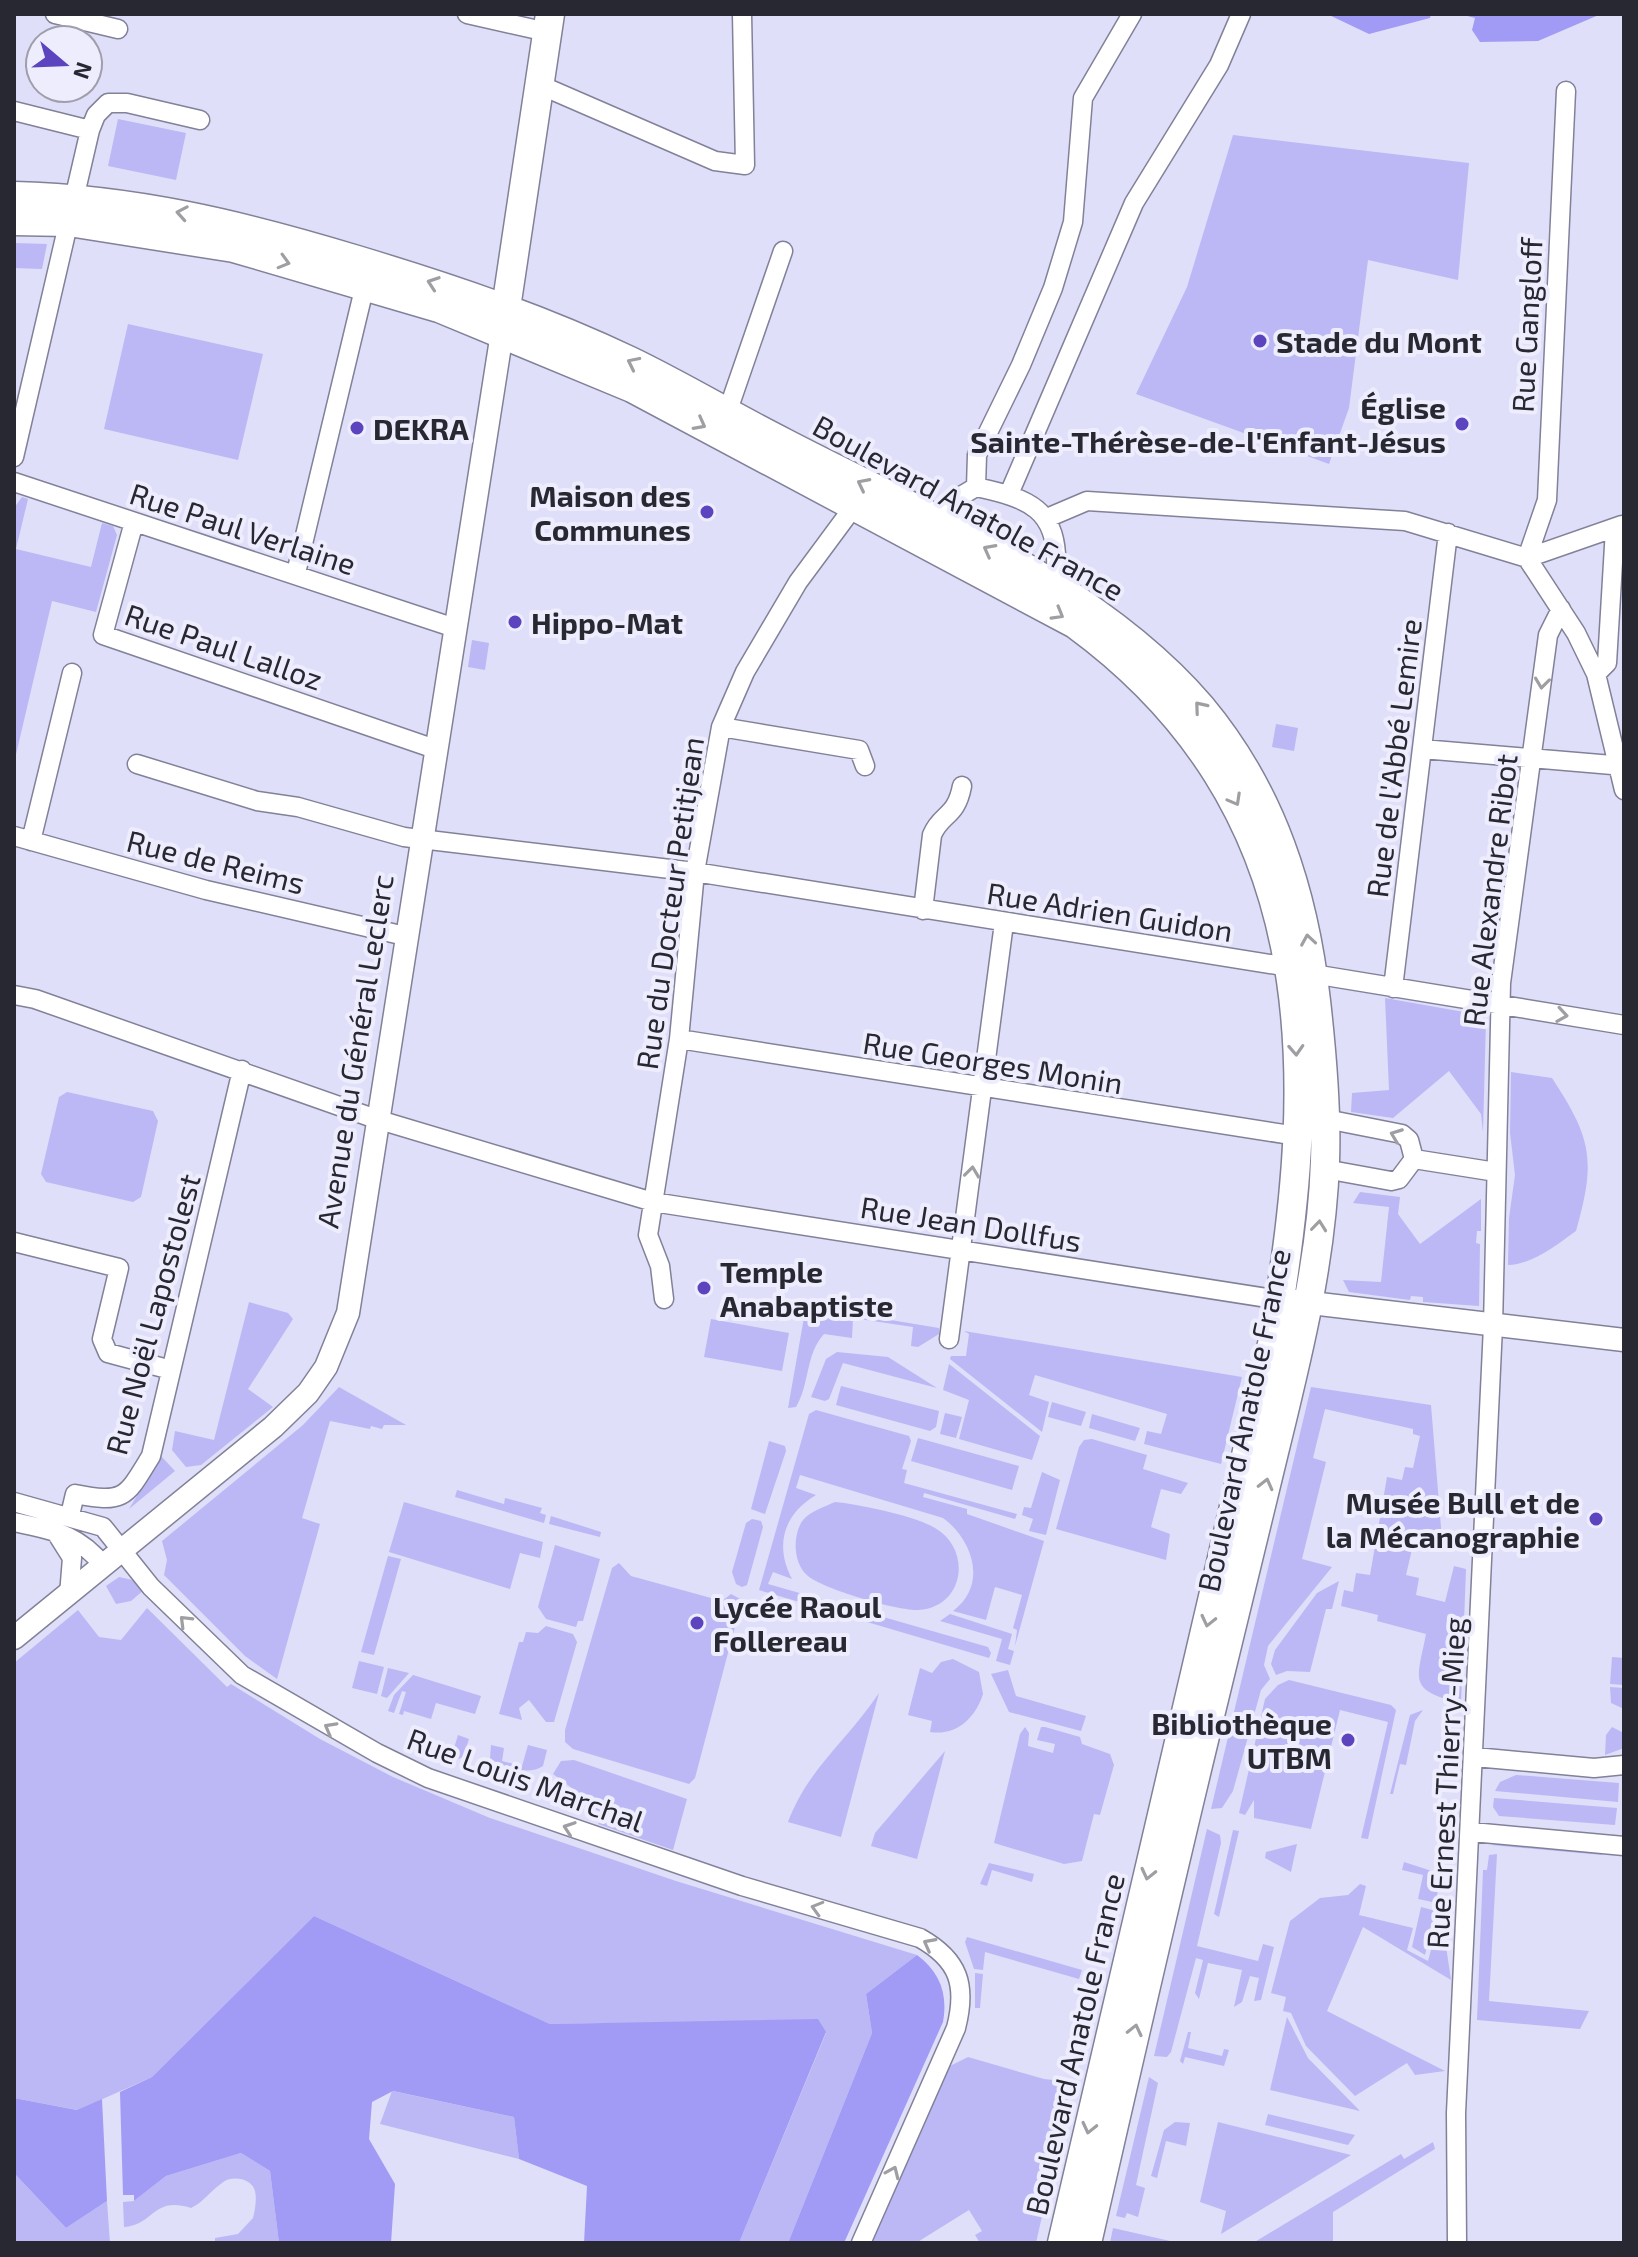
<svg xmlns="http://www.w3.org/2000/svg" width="1638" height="2257" font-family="'Exo 2',sans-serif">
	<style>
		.green { fill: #bbb8f5 }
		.forest { fill: #a29bf5 }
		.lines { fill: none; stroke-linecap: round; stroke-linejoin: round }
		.minor-casing { stroke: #818199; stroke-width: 21 }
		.tertiary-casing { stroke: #818199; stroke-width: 25 }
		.primary-casing { stroke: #818199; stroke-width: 31 }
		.minor { stroke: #fff; stroke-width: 18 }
		.tertiary { stroke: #fff; stroke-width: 22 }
		.primary { stroke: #fff; stroke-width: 28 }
		.oneway { stroke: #9e9ea3 }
		.poi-dot { fill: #5b44bd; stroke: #ededfd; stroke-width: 3 }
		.labels { text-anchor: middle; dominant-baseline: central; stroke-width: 8; stroke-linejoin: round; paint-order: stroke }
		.street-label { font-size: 30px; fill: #282832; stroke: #ededfd }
		.poi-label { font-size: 30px; font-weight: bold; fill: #282832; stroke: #ededfd; text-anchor: start }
	</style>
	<rect width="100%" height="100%" fill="#dfdff9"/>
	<!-- green -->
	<path class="green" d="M118,119L186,133L176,180L108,166Z
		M1233,135L1469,163L1458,280L1368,260L1349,408L1329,464L1136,394L1187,287Z
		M14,243L47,244L42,269L14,268Z
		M128,324L263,354L238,460L104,429Z
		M22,497L28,499L16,549L91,567L102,523L113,526L117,535L96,612L52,601L14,763V508Z
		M472,640L489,643L485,670L468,667Z
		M1276,724L1298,728L1294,751L1272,747Z
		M1385,998L1481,1015L1486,1019L1483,1132L1481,1114L1449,1071L1393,1118L1351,1112L1352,1093L1389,1090Z
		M1511,1072L1552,1078C1592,1139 1596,1160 1576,1231C1556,1245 1534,1264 1508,1265L1509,1218L1515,1175L1510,1133Z
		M67,1092L153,1111L158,1121L141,1197L133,1202L46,1182L41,1174L59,1097Z
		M1360,1192L1400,1197L1398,1214L1420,1244L1481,1199V1231H1477L1476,1243L1480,1244L1479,1306L1423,1302V1297L1411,1296L1410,1300L1349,1292L1343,1280L1381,1282L1389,1207L1353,1203Z
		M249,1302L288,1313L293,1319L248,1389L273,1407L201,1465L186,1467L172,1450L175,1431L214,1440Z
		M806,1306L939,1328V1334L918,1347L911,1346L913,1327L853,1318L852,1338L824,1334C805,1355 810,1384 796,1407L788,1408Z
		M711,1319L789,1333L782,1371L704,1357Z
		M964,1331L1242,1377L1221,1464L1144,1444L1147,1431L1161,1434L1167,1414L1035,1375L1029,1395L1049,1402L1042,1432L950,1359L951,1356H966L969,1334Z
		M837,1352L888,1357L937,1388L843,1363L829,1399L825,1401L811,1397L826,1359Z
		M949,1364L1040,1436L1032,1460L959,1439L969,1400L943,1390Z
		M841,1386L939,1411L936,1427L930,1431L836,1405Z
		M339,1387L406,1425H384L382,1429L371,1426L370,1429L330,1421L302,1518L320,1524L277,1679L245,1656L164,1575L167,1560L162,1541L303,1425Z
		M1311,1387L1431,1405L1443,1552L1413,1545L1406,1575L1419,1578L1416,1595L1445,1602L1454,1566L1466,1569L1461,1703C1407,1690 1417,1681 1426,1634L1377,1621L1378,1615L1341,1606L1344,1590L1353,1592L1356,1573L1370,1575L1387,1477L1402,1480L1405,1467L1413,1468L1420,1436L1413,1434V1429L1325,1409L1313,1458L1326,1462L1302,1559L1332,1567L1268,1646L1264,1665L1270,1679L1261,1690L1233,1791L1222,1808L1211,1809Z
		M1052,1402L1086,1412L1081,1426L1048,1417Z
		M816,1410L909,1436L911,1441L902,1469L907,1470L904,1483L1017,1514L1015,1519L924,1493L923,1497L967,1509V1514L1044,1541L1015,1646L1017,1630L1013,1628L1022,1595L995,1587L986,1620L953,1611C988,1585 973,1540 943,1518L800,1475L796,1488L816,1495C784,1514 774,1545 792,1579L773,1572L768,1584L988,1647L991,1653L989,1658L759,1590L809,1414Z
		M945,1413L962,1417L956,1438L940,1434Z
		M1092,1414L1140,1428L1135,1441L1089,1428Z
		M918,1438L1019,1466L1012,1490L911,1461Z
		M1092,1439L1147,1455L1143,1469L1188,1483L1181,1494L1161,1489L1151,1527L1170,1534L1166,1560L1056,1529L1079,1447L1084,1440Z
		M769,1441L785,1446L786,1451L765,1514L751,1509Z
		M161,1456L175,1471L129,1509Z
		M1042,1472L1060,1480L1046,1535L1029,1531L1033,1519L1022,1515L1024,1507L1031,1508Z
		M457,1490L504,1504L505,1498L542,1508L540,1513L546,1515L544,1523L455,1497Z
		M404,1502L543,1542L540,1558L520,1553L510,1589L389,1552Z
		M835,1502C858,1504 916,1516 935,1528C973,1550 964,1608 918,1610C898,1611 823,1589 808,1576C793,1564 792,1535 803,1520C811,1511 824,1507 835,1502Z
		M551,1516L601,1532L600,1537L549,1524Z
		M752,1519L761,1521L763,1527L747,1585L742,1587L736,1584L732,1572L746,1523Z
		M555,1545L600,1559L583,1621H578L576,1627L546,1619L538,1607Z
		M388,1556L401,1559L374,1655L361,1652Z
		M619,1563L631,1576L722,1601L731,1594L742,1600L695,1778L689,1784L573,1749L565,1742V1730L612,1568Z
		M119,1577L137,1581L145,1589L131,1601L116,1604L106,1586Z
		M1339,1581L1332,1609H1326L1310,1672L1287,1671L1276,1675L1271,1664L1275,1650L1317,1593Z
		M147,1608L227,1687L231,1684L320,1739L393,1777L490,1818L676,1881L917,1955L866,1994L872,2033L788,2243H739L826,2033L616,2023L550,2024L314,1916L152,2077L78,2110L14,2098V1663L78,1610L99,1637L121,1640Z
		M950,1614L1012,1634L1008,1649L1014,1651L1010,1665L996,1661L1002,1639L940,1621Z
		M546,1626L573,1634L577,1642L554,1722H546L529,1700L519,1708L522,1720L499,1714L519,1642H523L526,1632L538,1633Z
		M1612,1657L1624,1658V1685L1610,1684Z
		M953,1659L979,1672L983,1694C975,1719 956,1736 930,1732L932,1721L908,1715L920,1668L932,1673L941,1662Z
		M359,1661L384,1667L377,1694L352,1688Z
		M388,1668L409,1673L387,1698L381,1696Z
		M1008,1670L1016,1696L1086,1716L1081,1731L1009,1712L991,1674Z
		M413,1675L481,1696L475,1714L436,1703L431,1719L404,1711L403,1715L399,1714L406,1692L402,1691L394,1713L388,1711L394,1695Z
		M1289,1680L1391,1705L1396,1710L1368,1839L1361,1838L1388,1722L1340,1710L1311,1829L1254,1818V1800L1245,1815L1239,1813L1265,1699L1278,1685Z
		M1610,1687L1624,1688V1709L1611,1703Z
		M879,1693L841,1837L788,1822C808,1768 848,1740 879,1693Z
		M1423,1710L1415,1721L1406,1765L1400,1764L1393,1794H1390L1410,1715Z
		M1025,1727L1029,1733L1028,1746L1053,1753L1055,1744L1037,1740L1041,1727H1045L1080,1737L1082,1744L1110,1754L1114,1765L1100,1815L1094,1814L1082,1861L1064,1864L994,1843L1020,1734Z
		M1612,1727L1624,1733V1748L1605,1755L1606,1735Z
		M458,1735L469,1739L463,1757L454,1761L424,1748L452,1755Z
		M491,1745L504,1748L502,1761L522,1766L528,1745L547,1750L543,1766C529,1776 503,1768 490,1758Z
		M945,1751L917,1859L871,1846L875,1833Z
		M574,1760L687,1799L673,1850L598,1824L605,1815L579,1799L581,1795L553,1774L561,1761Z
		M1516,1775L1619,1783L1618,1802L1495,1791L1500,1782Z
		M1494,1798L1617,1808L1615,1825L1499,1816L1493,1807Z
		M1207,1829L1220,1835L1221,1843L1197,1946L1258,1961L1263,1944L1274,1947L1261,2000L1254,2001L1259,1978L1250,1976L1242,2002L1234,2007L1242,1970L1208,1963L1199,1999L1195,1993L1203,1960L1196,1958L1171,2052L1167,2057L1154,2056Z
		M1233,1830L1239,1831L1219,1917L1214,1914Z
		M1507,1843L1602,1852V1855L1491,1845Z
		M1297,1844L1291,1872L1265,1858L1266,1852Z
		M1497,1854L1489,2001L1589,2011L1580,2029L1477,2020L1483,1870H1487L1489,1855Z
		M1404,1862L1438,1873L1437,1903L1418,1899L1423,1875L1402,1870Z
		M989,1863L1034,1874L1032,1882L992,1870L987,1886L980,1884Z
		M1360,1884L1366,1886L1359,1915L1413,1928L1407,1950L1428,1961L1441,1912L1451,1980L1363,1927L1327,2011L1445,2071L1415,2075L1407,2063L1355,2096L1306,2046L1291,2013L1283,2011L1286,1997L1271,1993L1290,1921L1320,1898L1348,1895Z
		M1421,1907L1436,1911L1425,1955L1412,1947Z
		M967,1937L1082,1970L1079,1979L985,1952L983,1970L974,1969L965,1942Z
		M975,1973L983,1974L980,2008H975Z
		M1287,2017L1308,2058L1360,2111L1270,2090Z
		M1188,2032H1191L1188,2048L1222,2056L1224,2049L1229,2050L1224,2066L1185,2057L1183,2064L1180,2061Z
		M968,2057L1044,2079L1072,2082L1036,2243H980L975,2235L982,2231L969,2210L916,2243H871L950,2066Z
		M1149,2077L1158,2083L1136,2185L1145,2188L1138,2217L1127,2213L1125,2218L1116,2216Z
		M392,2091L514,2117L519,2159L380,2124Z
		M1268,2114L1355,2135L1348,2145L1265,2125Z
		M1175,2122L1190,2123L1186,2146L1166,2141L1157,2178L1151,2176L1164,2130Z
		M1218,2122L1351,2155L1221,2234L1226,2211L1200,2202Z
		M1433,2142L1435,2149L1333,2212V2243H1253L1401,2154L1404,2159Z
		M241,2153L270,2171L279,2243H215V2238L238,2234L253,2218C255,2210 257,2199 255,2191C252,2178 231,2175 222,2183C210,2191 204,2202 191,2208C152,2196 155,2225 124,2227L123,2202L134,2201L166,2176Z
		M14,2173L66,2228L107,2201L110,2243H14Z
		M1113,2228L1179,2243H1110Z"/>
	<!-- forest -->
	<path class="forest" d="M1327,14H1431L1430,18L1369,34Z
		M1460,14H1601L1538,41L1480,42L1472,30L1475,18Z
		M314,1916L550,2024L818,2019L826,2032L739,2243H584L587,2186L519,2159L514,2117L393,2091L372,2102L369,2139L395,2184L391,2243H279L270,2171L241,2153L166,2176L134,2201V2195H123L120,2092L152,2077Z
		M917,1955C940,1972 948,1994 943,2022L844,2243H788L872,2033L866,1994Z
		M14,2098L77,2110L102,2099L107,2201L66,2228L14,2173Z"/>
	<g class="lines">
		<!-- minor casing -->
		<g class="minor-casing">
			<path id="minor" d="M55,14L118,29
				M467,14L547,32
				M540,85L715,161L745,165L742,14
				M14,111L90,130L96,115L108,103H127L200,120
				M727,413L783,251
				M14,457L90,130
				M14,482L455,628
				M976,487L977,455L1021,365L1053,288L1073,222L1083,98L1132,14
				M1009,494L1134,203L1219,65L1241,14
				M1047,518L1087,501L1405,521L1527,558L1576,633L1596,674L1624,790
				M134,522L103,635L435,749
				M931,524L949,503L976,487C1028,498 1059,509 1056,568L1039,585
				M1527,558L1547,500L1566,91
				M1527,558L1622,525
				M296,573L365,285
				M1596,674L1607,663L1615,529
				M721,727L859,750L865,766
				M1422,749L1624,766
				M137,764L257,801L298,807L404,837L695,872L1289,967
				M14,836L206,890L405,936
				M31,841L72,673
				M923,910L932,835C941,813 956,818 962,786
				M1313,974L1624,1025
				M1393,988L1448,533
				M14,995L35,999L376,1119L653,1202L1280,1300
				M679,1039L1297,1136
				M1414,1159L1496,1172
				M1325,1169L1391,1181L1399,1179L1414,1159L1409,1140L1402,1134L1326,1119
				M14,1242L119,1268L102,1339L108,1353L171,1370
				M664,1299L660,1266L648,1235L679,1039L695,872L721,727L745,672L798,582L855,505
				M949,1339L1004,923
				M14,1502L103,1527L151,1587L242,1675L377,1753L428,1778L742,1886L920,1938C959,1960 967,1985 956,2028L861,2243
				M70,1515L75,1494C125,1504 126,1497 151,1456L242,1070
				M14,1522C54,1531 77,1533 104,1566
				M55,1531L72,1558L69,1595
				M1475,1757L1594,1768L1624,1765
				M1472,1832L1624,1846
				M1457,2243L1456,2113L1493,1326L1501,983L1548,635L1561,609"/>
		</g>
		<!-- tertiary casing -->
		<g class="tertiary-casing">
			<path id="tertiary" d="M1294,1301L1624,1340
				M14,1638L273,1427L308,1393L326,1367L348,1313L502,333"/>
		</g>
		<!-- primary casing -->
		<g class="primary-casing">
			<path id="primary" d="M14,196C134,199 242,225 357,260C450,288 542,319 630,361C682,386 733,417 785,443C925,516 1097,585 1201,707C1272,792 1304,893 1316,1001C1322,1054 1327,1108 1325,1161C1322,1258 1298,1354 1275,1448C1254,1533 1233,1618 1213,1703C1169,1883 1128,2063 1087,2243
				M14,221L69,222L234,248L439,308L632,388L1075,624C1322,805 1322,1063 1273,1340L1062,2243
				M503,328L550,14"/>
		</g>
		<!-- minor -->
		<use href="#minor" class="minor"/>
		<!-- tertiary -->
		<use href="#tertiary" class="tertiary"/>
		<!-- primary -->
		<use href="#primary" class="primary"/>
	</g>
	<!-- one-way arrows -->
	<defs><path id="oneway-chevron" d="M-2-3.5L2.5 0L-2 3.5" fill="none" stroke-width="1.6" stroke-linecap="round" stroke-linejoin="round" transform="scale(2)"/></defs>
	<g class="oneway">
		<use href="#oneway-chevron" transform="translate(182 213) rotate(-170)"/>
		<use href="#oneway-chevron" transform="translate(284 262) rotate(16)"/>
		<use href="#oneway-chevron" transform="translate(433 283) rotate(-161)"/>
		<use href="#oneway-chevron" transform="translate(633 363) rotate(-154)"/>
		<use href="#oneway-chevron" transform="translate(700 424) rotate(28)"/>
		<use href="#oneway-chevron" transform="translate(863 484) rotate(-153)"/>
		<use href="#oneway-chevron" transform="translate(989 550) rotate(-152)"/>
		<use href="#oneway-chevron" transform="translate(1058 614) rotate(30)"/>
		<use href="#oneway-chevron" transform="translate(1542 683) rotate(97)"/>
		<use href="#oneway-chevron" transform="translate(1200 707) rotate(-130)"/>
		<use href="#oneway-chevron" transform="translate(1235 800) rotate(61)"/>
		<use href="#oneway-chevron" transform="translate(1308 940) rotate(-99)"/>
		<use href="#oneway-chevron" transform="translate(1562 1015) rotate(9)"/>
		<use href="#oneway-chevron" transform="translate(1296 1050) rotate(87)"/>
		<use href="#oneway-chevron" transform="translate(1396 1135) rotate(-159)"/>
		<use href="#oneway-chevron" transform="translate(972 1172) rotate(-83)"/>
		<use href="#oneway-chevron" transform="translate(1319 1226) rotate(-84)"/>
		<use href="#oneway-chevron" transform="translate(1266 1484) rotate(-76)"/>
		<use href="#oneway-chevron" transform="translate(185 1621) rotate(-135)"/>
		<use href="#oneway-chevron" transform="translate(1208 1621) rotate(103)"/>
		<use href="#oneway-chevron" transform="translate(330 1728) rotate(-151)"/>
		<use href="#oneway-chevron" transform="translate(569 1828) rotate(-161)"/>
		<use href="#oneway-chevron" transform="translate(1148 1874) rotate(103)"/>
		<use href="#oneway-chevron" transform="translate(817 1908) rotate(-164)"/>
		<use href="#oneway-chevron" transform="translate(929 1944) rotate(-152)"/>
		<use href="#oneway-chevron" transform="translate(1135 2030) rotate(-77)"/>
		<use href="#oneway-chevron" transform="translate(1089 2128) rotate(103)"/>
		<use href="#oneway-chevron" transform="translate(893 2172) rotate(-66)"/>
	</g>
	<!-- markers -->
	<g class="poi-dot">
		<circle cx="1260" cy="341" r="8"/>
		<circle cx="1462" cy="424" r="8"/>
		<circle cx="357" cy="428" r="8"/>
		<circle cx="707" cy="512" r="8"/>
		<circle cx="515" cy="622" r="8"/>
		<circle cx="704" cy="1288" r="8"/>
		<circle cx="1596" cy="1519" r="8"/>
		<circle cx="697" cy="1623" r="8"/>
		<circle cx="1348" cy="1740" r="8"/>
	</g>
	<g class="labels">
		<!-- street labels -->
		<g class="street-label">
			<text transform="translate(1526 325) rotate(-87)">Rue Gangloff</text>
			<text transform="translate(969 507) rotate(29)">Boulevard Anatole France</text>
			<text transform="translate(243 528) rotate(18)">Rue Paul Verlaine</text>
			<text transform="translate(224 646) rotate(19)">Rue Paul Lalloz</text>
			<text transform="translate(1393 758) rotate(-83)">Rue de l'Abbé Lemire</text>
			<text transform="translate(216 861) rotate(14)">Rue de Reims</text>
			<text transform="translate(1489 890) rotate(-83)">Rue Alexandre Ribot</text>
			<text transform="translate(669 903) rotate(-82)">Rue du Docteur Petitjean</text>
			<text transform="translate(1110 911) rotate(9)">Rue Adrien Guidon</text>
			<text transform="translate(354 1051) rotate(-81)">Avenue du Général Leclerc</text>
			<text transform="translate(993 1062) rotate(9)">Rue Georges Monin</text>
			<text transform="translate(971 1223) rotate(9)">Rue Jean Dollfus</text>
			<text transform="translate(152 1314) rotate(-75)">Rue Noël Lapostolest</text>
			<text transform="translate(1243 1420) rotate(-78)">Boulevard Anatole France</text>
			<text transform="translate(526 1779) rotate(20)">Rue Louis Marchal</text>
			<text transform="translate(1445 1783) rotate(-87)">Rue Ernest Thierry-Mieg</text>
			<text transform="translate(1074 2044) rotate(-77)">Boulevard Anatole France</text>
		</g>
		<!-- poi labels -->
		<g class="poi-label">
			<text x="1276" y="341">Stade du Mont</text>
			<text x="1446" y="407" text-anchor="end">Église<tspan x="1446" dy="34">Sainte-Thérèse-de-l'Enfant-Jésus</tspan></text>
			<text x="373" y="428">DEKRA</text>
			<text x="691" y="495" text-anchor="end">Maison des<tspan x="691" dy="34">Communes</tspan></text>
			<text x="531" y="622">Hippo-Mat</text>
			<text x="720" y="1271">Temple<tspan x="720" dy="34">Anabaptiste</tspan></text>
			<text x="1580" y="1502" text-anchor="end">Musée Bull et de<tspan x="1580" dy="34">la Mécanographie</tspan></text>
			<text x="713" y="1606">Lycée Raoul<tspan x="713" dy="34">Follereau</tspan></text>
			<text x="1332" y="1723" text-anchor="end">Bibliothèque<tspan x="1332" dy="34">UTBM</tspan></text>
		</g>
	</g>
	<!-- border -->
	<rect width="1638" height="2257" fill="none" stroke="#282832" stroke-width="32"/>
	<!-- north arrow -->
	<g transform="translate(64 64) rotate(109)"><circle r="38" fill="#ededfd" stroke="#9e9eac" stroke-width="2"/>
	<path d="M0-6L14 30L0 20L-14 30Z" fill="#5b44bd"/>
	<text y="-12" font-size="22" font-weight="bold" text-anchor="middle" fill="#282832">N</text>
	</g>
</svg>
